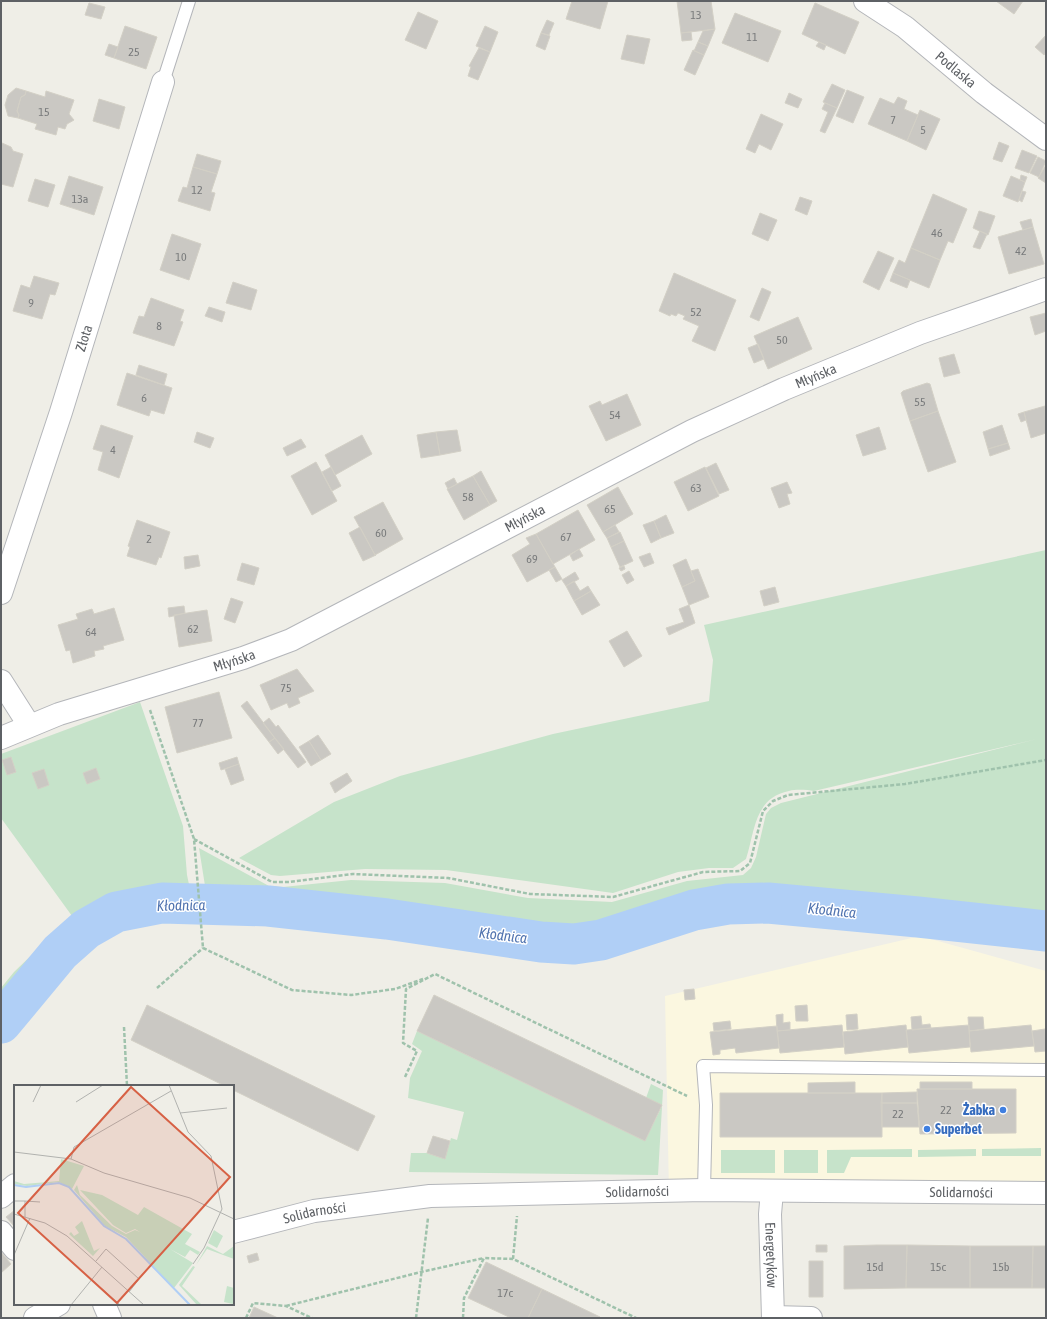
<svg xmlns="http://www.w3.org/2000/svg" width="1047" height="1319" font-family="'Asap Condensed',sans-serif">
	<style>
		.commercial { fill: #fbf7e0 }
		.green { fill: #c6e3ca }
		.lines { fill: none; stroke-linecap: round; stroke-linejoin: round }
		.river { stroke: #b0cff6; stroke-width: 41 }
		.building { fill: #cac8c3; stroke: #d3d0c6 }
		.lane-casing { stroke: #b4b6ba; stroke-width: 14 }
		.street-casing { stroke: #b4b6ba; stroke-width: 24 }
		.path { stroke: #9fc2ac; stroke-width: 2.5; stroke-dasharray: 4 2; stroke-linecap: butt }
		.lane { stroke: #fff; stroke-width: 12 }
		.street { stroke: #fff; stroke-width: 22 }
		.shop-dot { fill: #3f7fe0; stroke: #fff; stroke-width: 1.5 }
		.labels { text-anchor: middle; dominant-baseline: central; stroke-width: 3; stroke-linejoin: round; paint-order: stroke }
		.number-label { font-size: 12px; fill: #797b7c }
		.street-label { font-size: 14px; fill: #5e6165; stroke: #fff }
		.shop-label { font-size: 14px; font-weight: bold; fill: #366cbe; stroke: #fff; text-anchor: end }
		.water-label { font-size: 15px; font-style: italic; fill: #5174b0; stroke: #fff }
		.inset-river { fill: none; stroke: #b0cff6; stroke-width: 2 }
		.inset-road { fill: none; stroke: #b1b2af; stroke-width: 1 }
		.view { fill: #d76145; fill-opacity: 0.15; stroke: #d76145; stroke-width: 2 }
		.inset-edge { fill: none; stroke: #5e6165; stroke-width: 2 }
	</style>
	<rect width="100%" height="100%" fill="#efeee7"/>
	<!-- commercial -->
	<path class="commercial" d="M920,936L1046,971V1193L669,1192L665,996Z"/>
	<!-- green -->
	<path class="green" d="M1046,550V922L759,892C734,894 710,898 686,905C648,916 613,933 573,937L334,905L206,892L199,848L269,886L283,887L351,880L445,883L528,898L612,902L687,881L743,875L751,868L756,857L766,814L771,808L781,803L1037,739L814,791C807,790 797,789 789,791C754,798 755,831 746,859L733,868H709L678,872L613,893L446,870L365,869L280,876L271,875L239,858L334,802L400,776L553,734L709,701L713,660L704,625Z
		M140,702L183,826L187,875L191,894C179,894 166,892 154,894C85,901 43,961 1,1009V988L14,972L72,916L1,818V754Z
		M417,1031L645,1141L662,1106L646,1098L651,1084L663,1090L658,1175L409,1172L411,1153H427L445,1158L451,1138L457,1140L464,1112L408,1098L410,1078L422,1051L412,1044Z
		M1041,1148V1156H982V1149Z
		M912,1149V1157H851L844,1173H827V1150Z
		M976,1149V1156L918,1157V1150Z
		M721,1150H775V1173H721Z
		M784,1150H818V1173H784Z"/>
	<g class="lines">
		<!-- river -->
		<path class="river" d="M1,1023L60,952L86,929L116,912L162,903L268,906L387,919L541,942L574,944L601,940L694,910L728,904L768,903L918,917L1046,931"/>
	</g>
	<!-- building -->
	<path class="building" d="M572,1H608L600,29L566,19Z
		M677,1H711L715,29L681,33Z
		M996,1H1023L1014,14Z
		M89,3L105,7L101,19L85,15Z
		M815,3L859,22L845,54L802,34Z
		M418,12L438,21L426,49L405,40Z
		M735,13L781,31L768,62L722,43Z
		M547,20L554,23L549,35L541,33Z
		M125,26L157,37L146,69L114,58Z
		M485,26L498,32L490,52L476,46Z
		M715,29L708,46L698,42L703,31Z
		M691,32L692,40L682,41L681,33Z
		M541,33L550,36L545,50L536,46Z
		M627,35L650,39L644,64L621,59Z
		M1046,35V52L1044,55L1035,47Z
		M698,42L708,46L704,55L694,51Z
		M819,42L826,45L824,50L816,46Z
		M109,44L118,47L114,58L105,55Z
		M479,48L490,52L478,80L468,76L471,67L469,66Z
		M693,50L704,55L695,75L684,70Z
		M832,84L845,90L837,108L823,102Z
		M16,88L26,91L25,95L21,97L17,111L19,115L18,118L8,116L5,105L8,95Z
		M847,90L864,97L853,123L836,116Z
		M26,91L45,97L46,91L74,100L69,114L74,120L67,124L65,129L58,127L56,135L35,129L37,124L18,118L19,115L17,111L21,97L25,95Z
		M789,93L802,99L798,108L785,103Z
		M898,97L907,101L904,109L918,115L907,141L868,124L880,98L894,104Z
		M99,99L125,107L119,129L93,121Z
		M825,103L837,108L825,133L820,131L828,112L822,109Z
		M920,110L940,119L926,150L907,141Z
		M761,114L783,124L771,150L759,144L755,153L746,149Z
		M999,142L1009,146L1002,162L993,159Z
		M2,143L11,147L13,151L23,154L13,187L1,184V144Z
		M1022,150L1037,156L1029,173L1015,168Z
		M197,154L221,161L217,174L193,167Z
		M1038,157L1046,161L1039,177L1030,173Z
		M1046,165V183L1038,178Z
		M193,167L217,174L211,192L215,193L210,211L178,201L183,187L187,188Z
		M1021,175L1027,177L1025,182L1020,180Z
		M69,176L103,187L94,215L60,204Z
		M1011,176L1025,182L1018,202L1003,196Z
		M35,179L55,185L48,207L28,201Z
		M1022,191L1026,192L1022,202L1019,200Z
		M933,194L967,209L953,243L948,241L940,260L911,248Z
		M800,197L812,201L807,215L795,210Z
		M979,211L995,216L988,235L973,228Z
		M760,213L777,220L768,241L752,234Z
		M1031,219L1033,227L1023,230L1020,222Z
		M1033,227L1044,264L1009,274L998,237Z
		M980,231L987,234L980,249L973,247Z
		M172,234L201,244L189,280L160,270Z
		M911,248L940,260L929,288L893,273L899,260L905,263Z
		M878,251L894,258L879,290L863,282Z
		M674,273L736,300L715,351L692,341L699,326L683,319L685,316L678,313L676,316L671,314L670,316L659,311Z
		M893,273L910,280L907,288L890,281Z
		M34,276L59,283L55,295L50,294L42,319L13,311L21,285L30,288Z
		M233,282L257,290L251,310L226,303Z
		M762,288L771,292L759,321L750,317Z
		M151,298L184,310L180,321L183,322L174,346L133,333L139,316L144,317Z
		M209,307L225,312L222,322L205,316Z
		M1046,313V331L1035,335L1030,317Z
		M798,317L812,349L768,369L754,336Z
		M758,344L764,359L754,363L748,348Z
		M954,354L960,373L944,377L939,358Z
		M139,365L167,374L164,385L136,375Z
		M127,373L172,388L164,414L151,410L149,416L117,405Z
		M927,383L930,384L938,411L910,421L901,393L903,391Z
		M627,394L641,425L606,441L589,406L600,401L602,405Z
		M1045,406L1046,433L1031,438L1024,412Z
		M938,411L956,462L928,472L910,421Z
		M1024,412L1026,420L1021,422L1018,414Z
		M101,425L133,436L119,478L98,470L103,452L93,449Z
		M1002,425L1008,443L988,449L983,432Z
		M879,427L886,449L863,456L856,435Z
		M457,430L461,451L440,455L436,432Z
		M197,432L214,438L210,448L194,442Z
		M436,432L440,455L421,458L417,435Z
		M362,435L372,454L335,475L325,455Z
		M301,439L306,447L287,456L283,448Z
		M1008,443L1010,449L990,456L988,449Z
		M316,462L337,501L312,515L291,476Z
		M716,463L729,490L719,494L706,468Z
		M331,467L341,486L332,491L322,472Z
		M705,467L719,496L688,511L674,482Z
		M481,471L497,501L490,505L473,476Z
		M473,476L490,505L464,520L447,489Z
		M454,478L457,484L448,489L445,483Z
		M787,482L792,493L787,494L790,504L779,508L771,488Z
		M618,487L633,514L603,532L587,505Z
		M383,502L403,539L375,555L354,517Z
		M578,510L595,540L553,564L536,534Z
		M666,515L674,533L661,538L654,521Z
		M137,520L170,532L161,558L159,557L156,565L127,556L130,547L128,546Z
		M654,521L661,538L651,543L643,525Z
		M615,525L619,532L607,538L603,532Z
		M360,527L375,555H376L363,561L349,533Z
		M620,532L624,541L611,547L607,538Z
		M536,534L555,567L527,582L512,555L530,544L526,538Z
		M624,541L633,561L620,567L611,547Z
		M579,549L583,556L573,561L570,555Z
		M650,553L654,563L644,567L639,557Z
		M198,555L200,566L185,569L184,557Z
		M686,559L695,581L682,587L673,565Z
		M242,563L259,568L254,585L237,580Z
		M624,566L625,569L621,571L619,568Z
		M555,567L562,579L556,582L549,570Z
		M698,569L709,597L689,605L682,587L695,581L691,571Z
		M629,571L634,580L627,584L622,575Z
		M575,572L579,579L566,586L562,580Z
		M574,581L580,591L588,586L591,591L574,601L566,586Z
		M775,587L779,602L764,606L760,591Z
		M591,591L600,605L582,615L574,601Z
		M231,598L243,602L235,623L224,619Z
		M689,605L695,623L669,635L666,628L684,622L679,609Z
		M184,606L185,613L169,617L168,608Z
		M114,608L124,640L103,646L104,649L94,651L95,656L73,663L70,650L66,651L58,625L78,619L76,614L92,609L94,614Z
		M207,610L212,641L179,647L174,615Z
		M627,631L642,656L624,667L609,641Z
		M297,669L314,691L298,698L300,703L289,708L287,703L271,710L260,685Z
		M219,692L232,738L177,753L165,707Z
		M247,701L275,738L269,742L241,706Z
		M269,718L276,727L278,725L306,762L298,768L263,723Z
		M318,735L331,754L321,760L309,741Z
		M275,738L284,749L278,754L269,742Z
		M309,741L321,760L311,766L299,747Z
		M11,757L16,772L7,775L2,760Z
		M237,757L239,764L221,770L219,763Z
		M239,764L244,780L231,785L225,769Z
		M96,768L100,779L87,784L83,773Z
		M44,769L49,785L38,789L32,773Z
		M347,773L352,781L335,793L330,783Z
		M694,989L695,999L685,1000L684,990Z
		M434,995L662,1105L645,1141L417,1031Z
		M147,1005L375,1116L358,1151L233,1090V1086H225L131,1040Z
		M807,1005L808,1021H796L795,1006Z
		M783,1014V1023L790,1022V1030L777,1031L776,1015Z
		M857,1014L858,1029L847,1030L846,1015Z
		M921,1016L922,1025L930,1024L931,1028L912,1030L911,1017Z
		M968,1017H983L984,1029L969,1031Z
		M730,1021L731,1029L714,1031L713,1023Z
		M842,1025L844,1047L780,1053L777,1031Z
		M906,1025L908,1047L845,1054L843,1032Z
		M969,1025L970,1047L909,1053L906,1030Z
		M1031,1025L1034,1046L971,1052L969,1031Z
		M777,1026L779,1048L736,1053L735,1048L720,1050V1054L713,1055L710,1032Z
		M1045,1029L1046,1051L1035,1052L1032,1031Z
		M855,1082V1093H808V1083Z
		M920,1082H972V1089H920Z
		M917,1089H1016V1133L920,1134Z
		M917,1092V1103H881L882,1093Z
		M720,1093H882V1137H720Z
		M881,1103H917L919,1127H882Z
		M433,1136L450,1141L445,1159L427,1153Z
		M15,1210V1227L6,1217Z
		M816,1245H827V1252H816Z
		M877,1245H907L906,1288L844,1289V1246Z
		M907,1245L970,1246V1288H906Z
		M970,1246H1033L1032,1288H970Z
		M1033,1246H1046V1288H1032Z
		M1,1252L11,1264L1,1273Z
		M257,1253L259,1260L249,1263L247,1256Z
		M809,1261H823V1297H809Z
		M486,1262L542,1289L528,1318H511L468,1298Z
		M542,1289L600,1317L528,1318Z
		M254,1307L278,1318H249Z"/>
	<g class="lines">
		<!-- lane casing -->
		<g class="lane-casing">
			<path id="lane" d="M163,82L189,1
				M704,1190L706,1105L703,1066L1046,1070"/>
		</g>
		<!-- street casing -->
		<g class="street-casing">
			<g id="street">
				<path id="s1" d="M865,1L905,27L984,93L1046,139"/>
				<path id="s2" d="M1,593L61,412L163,82"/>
				<path d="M1,681L29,725"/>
				<path id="s3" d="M1,738L59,714L243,658L291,640L692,431L784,389L920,333L1046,289"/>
				<path id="s4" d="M772,1191L770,1214L773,1318"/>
				<path d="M1,1197L15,1185"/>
				<path d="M1,1232L15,1249"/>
				<path id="s5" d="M233,1232L314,1211L430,1196L704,1190L1046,1193"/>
				<path d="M104,1304L110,1318"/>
				<path d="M773,1317L811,1318"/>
				<path d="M35,1318L59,1304"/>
			</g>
		</g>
		<!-- path -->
		<path class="path" d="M150,710L194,839L203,948
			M194,839L272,882H289L353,874L448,878L530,894L613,897L703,872L740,871L750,863L763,811L773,801L788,795L905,784L1046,760
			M203,948L292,990L351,995L395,989L423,979
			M157,988L203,948
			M124,1027L127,1086
			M405,1077L417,1051L403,1043L406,989L435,974L687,1096
			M513,1259L517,1216
			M286,1306L421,1272L484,1258
			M246,1318L253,1303L286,1306L312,1318
			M416,1318L428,1218
			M463,1318L464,1298L484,1258L513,1259L636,1318"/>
		<!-- lane -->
		<use href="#lane" class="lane"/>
		<!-- street -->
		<use href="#street" class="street"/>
	</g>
	<!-- markers -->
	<g class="shop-dot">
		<circle cx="1003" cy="1110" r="4"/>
		<circle cx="927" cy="1129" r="4"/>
	</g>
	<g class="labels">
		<!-- number labels -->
		<g class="number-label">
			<text x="696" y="15">13</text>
			<text x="752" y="37">11</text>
			<text x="134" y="52">25</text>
			<text x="44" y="112">15</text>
			<text x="893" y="120">7</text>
			<text x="923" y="130">5</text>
			<text x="197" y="190">12</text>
			<text x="80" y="199">13a</text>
			<text x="937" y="233">46</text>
			<text x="1021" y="251">42</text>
			<text x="181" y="257">10</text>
			<text x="31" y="303">9</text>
			<text x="696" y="312">52</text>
			<text x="159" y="326">8</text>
			<text x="782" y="340">50</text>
			<text x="144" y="398">6</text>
			<text x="920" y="402">55</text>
			<text x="615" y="415">54</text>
			<text x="113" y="450">4</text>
			<text x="696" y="488">63</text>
			<text x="468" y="497">58</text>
			<text x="610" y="509">65</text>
			<text x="381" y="533">60</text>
			<text x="566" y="537">67</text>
			<text x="149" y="539">2</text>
			<text x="532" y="559">69</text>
			<text x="193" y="629">62</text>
			<text x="91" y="632">64</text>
			<text x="286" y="688">75</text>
			<text x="198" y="723">77</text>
			<text x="946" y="1110">22</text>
			<text x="898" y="1114">22</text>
			<text x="875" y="1267">15d</text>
			<text x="938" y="1267">15c</text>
			<text x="1001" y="1267">15b</text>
			<text x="505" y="1293">17c</text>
		</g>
		<!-- street labels -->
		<g class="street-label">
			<text stroke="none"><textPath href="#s1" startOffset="114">Podlaska</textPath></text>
			<text stroke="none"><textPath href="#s2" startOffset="268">Złota</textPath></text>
			<text stroke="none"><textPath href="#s3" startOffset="894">Młyńska</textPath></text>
			<text stroke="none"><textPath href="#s3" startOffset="570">Młyńska</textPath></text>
			<text stroke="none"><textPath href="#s3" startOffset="246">Młyńska</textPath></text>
			<text stroke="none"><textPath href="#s5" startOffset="408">Solidarności</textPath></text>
			<text stroke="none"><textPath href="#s5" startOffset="732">Solidarności</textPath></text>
			<text stroke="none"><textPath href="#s5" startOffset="84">Solidarności</textPath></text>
			<text stroke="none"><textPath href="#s4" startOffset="64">Energetyków</textPath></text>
		</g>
		<!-- shop labels -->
		<g class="shop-label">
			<text x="995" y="1110">Żabka</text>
			<text x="935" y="1129" text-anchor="start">Superbet</text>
		</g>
		<!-- water labels -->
		<g class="water-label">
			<text transform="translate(181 905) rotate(-1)">Kłodnica</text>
			<text transform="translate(832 910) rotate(6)">Kłodnica</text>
			<text transform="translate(503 935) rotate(7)">Kłodnica</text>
		</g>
	</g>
	<!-- overview -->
	<g transform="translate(14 1085)">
		<rect width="220" height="220" fill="#efeee7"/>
		<path d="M47,74L70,81L58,104L45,97L13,101L0,99V96L10,99L45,96ZM63,100L66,110L98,141L112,149L121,145L126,147L121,144L112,148L99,140L66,105L88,110L124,130L130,122L178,149L171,159L186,167L184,170L176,165L171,172L156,164L179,178L160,203L112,152L91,141L60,105ZM68,136L80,166L86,163L79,171L55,149L57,147L60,151L65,148L61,142ZM200,145L209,151L203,163L194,158ZM193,161L209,169L220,161V174L193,164L182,180ZM179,181L181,182L168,201L188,220H183L165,200ZM213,201L220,203L219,219L210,217Z" fill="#c6e3ca"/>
		<path class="inset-river" d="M0,100L12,102L45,98L55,102L90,141L112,154L176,220"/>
		<path class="inset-road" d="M155,0L174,47L197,71L208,124L190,163L179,179M19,17L27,0M62,17L89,0M166,28L213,23M0,67L57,74L90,88L176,113L220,134M57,74L60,62L157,6M0,116H11V132M11,116L26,117M0,129L31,138L53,151L130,220M0,170L16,133M82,176L92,164L125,194L115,207M77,194L106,220M57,220L88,182"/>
		<path class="view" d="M117,2L216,92L103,218L4,128Z"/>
		<rect width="220" height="220" class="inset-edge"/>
	</g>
	<!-- border -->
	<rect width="1047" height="1319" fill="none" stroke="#5e6165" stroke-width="4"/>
</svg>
